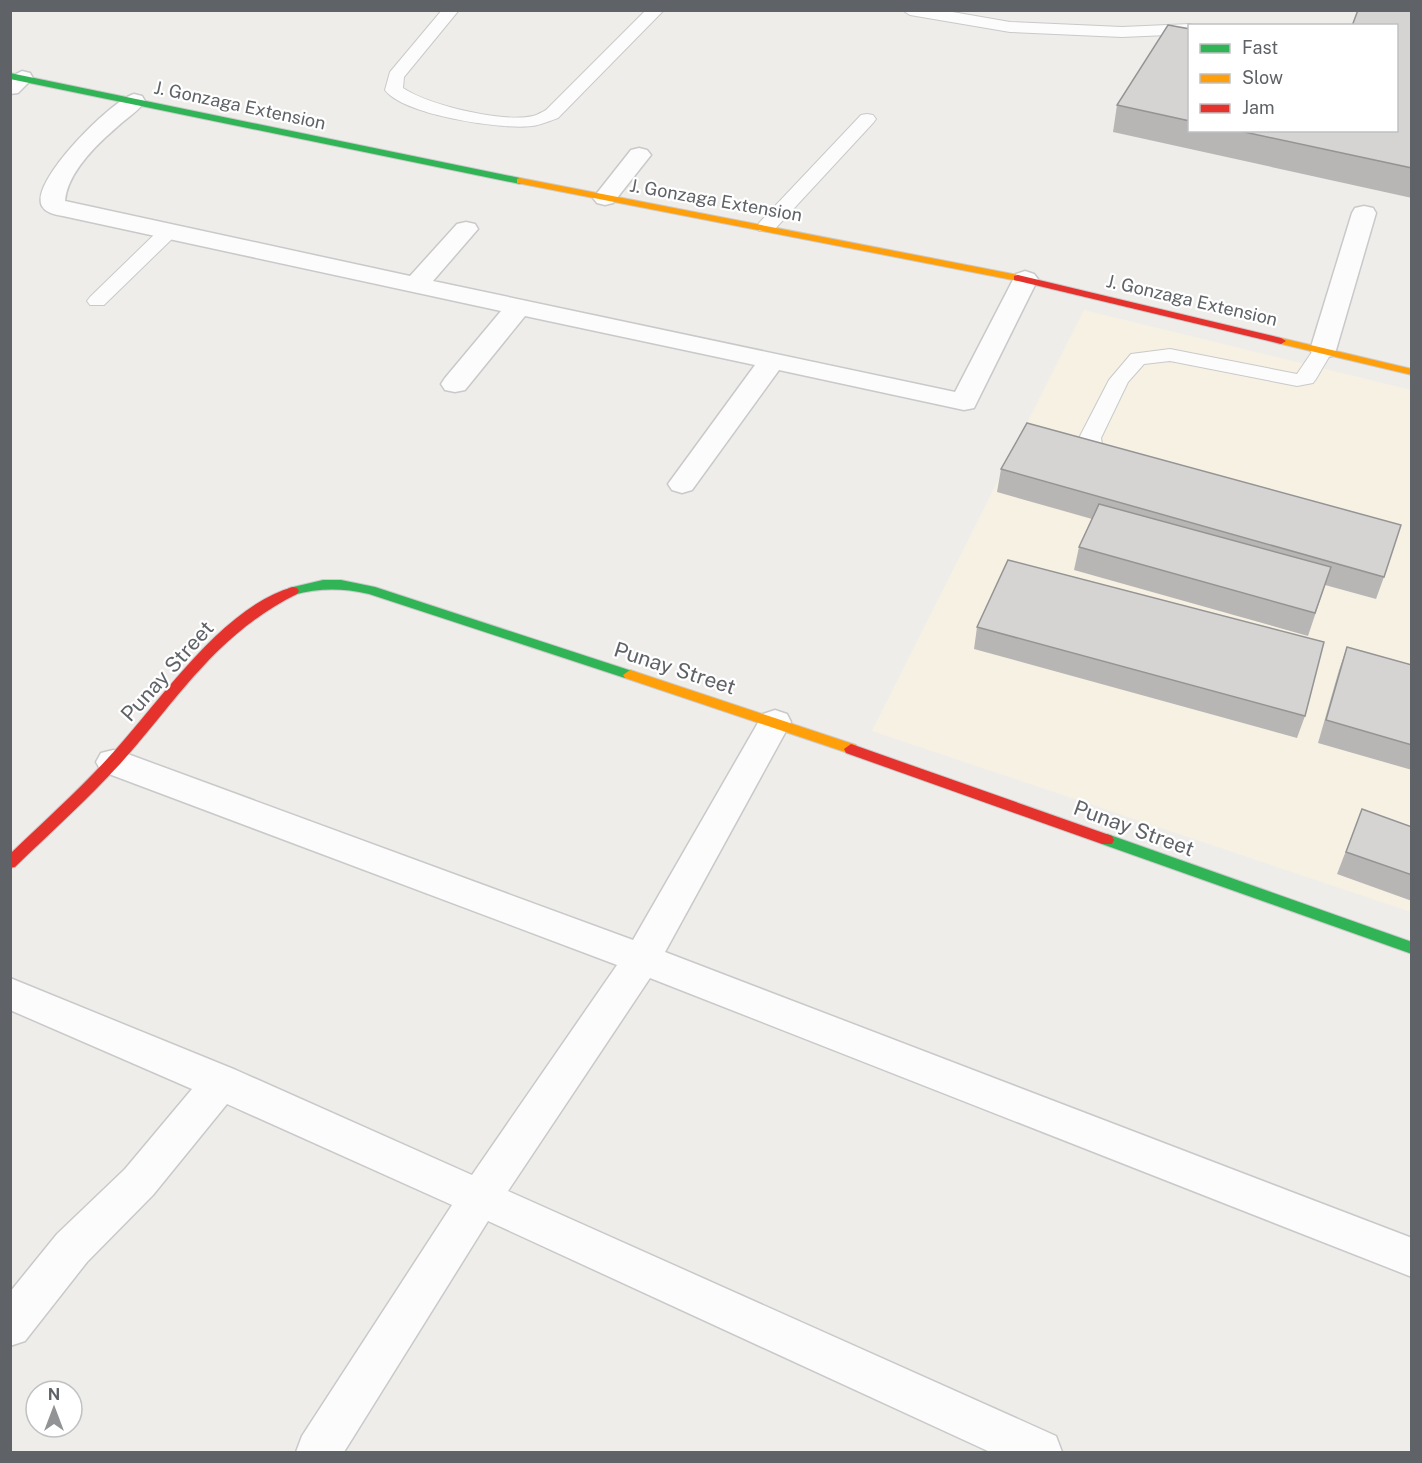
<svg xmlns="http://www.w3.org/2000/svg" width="1422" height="1463" font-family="'Public Sans',sans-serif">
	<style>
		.commercial { fill: #f7f1e4 }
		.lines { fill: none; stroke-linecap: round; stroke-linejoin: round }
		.lane-casing { stroke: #c9c9ca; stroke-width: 2 }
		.street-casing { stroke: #c9c9ca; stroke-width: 3 }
		.fast-casing { stroke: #cbcbcb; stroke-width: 2 }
		.slow-casing { stroke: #cbcbcb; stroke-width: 2 }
		.jam-casing { stroke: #cbcbcb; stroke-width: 2 }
		.lane { fill: #fdfcfc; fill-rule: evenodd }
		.street { fill: #fdfcfc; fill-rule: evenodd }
		.fast { fill: #30b455; fill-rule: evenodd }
		.slow { fill: #ff9f0a; fill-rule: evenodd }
		.jam { fill: #e5322d; fill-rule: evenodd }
		.wall { fill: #b7b6b5 }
		.building { fill: #d5d4d3; stroke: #959494; stroke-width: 1.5 }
		.labels { text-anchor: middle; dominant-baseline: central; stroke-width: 4.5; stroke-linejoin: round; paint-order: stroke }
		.far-street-label { font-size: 18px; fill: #5f6367; stroke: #fff }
		.street-label { font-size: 21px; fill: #5f6367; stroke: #fff }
	</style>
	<rect width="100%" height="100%" fill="#efedea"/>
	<!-- commercial -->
	<path class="commercial" d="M1084,310L1411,390V912L872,731Z"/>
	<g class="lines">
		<!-- lane casing -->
		<g class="lane-casing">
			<path id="lane" d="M442,10H459L404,77L403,88C428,105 503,123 533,116C537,115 542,112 546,110L646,10H664L558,118C549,121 541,125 532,126C502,130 403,115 385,90L390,72Z
				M902,10H941L1010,22L1122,27L1190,24L1195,26H1190V34L1122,37L1010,32L910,15Z
				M867,114L873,115L876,119L873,123L773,231H759L757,227L759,223L861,115Z
				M168,226L175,228L177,232L175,236L104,305H90L87,301L90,297L161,228Z
				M1323,344L1330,346L1333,350L1316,379L1313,383L1297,386L1170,361L1144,364L1128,382L1101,438L1102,444L1125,451L1128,456L1125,461C1116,463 1092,458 1084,453C1080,450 1080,443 1079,438L1109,380L1131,354L1170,349L1297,374L1316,346Z"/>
		</g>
		<!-- street casing -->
		<g class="street-casing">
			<path id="street" d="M22,71L30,73L33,78L18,93L10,94V77Z
				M134,94L142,96L145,101C138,112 126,118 117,127C97,144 67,173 65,201L410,276L457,224L466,222L475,224L478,229L433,281L955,392L1016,274L1025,271L1034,274L1038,279L974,408L964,410L779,370L692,490L682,493L672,490L668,484L755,365L525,316L465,390L455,392L445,390L441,384L445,378L501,311L63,216C56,215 46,213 42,206C29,182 112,100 134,94Z
				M639,148L647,150L651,155L647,160L613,203L605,205L597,203L593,198L597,193L631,150Z
				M1364,206L1373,208L1376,213L1336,350L1332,356L1323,358L1314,356L1310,350L1352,213L1355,208Z
				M775,710L787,714L791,722L665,952L1412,1238V1277L650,978L508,1191L1056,1436L1062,1452H990L488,1221L344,1452H296L302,1436L452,1205L227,1104L153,1195L87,1262L25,1341L10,1346V1292L57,1234L125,1169L192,1089L10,1010V978L236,1070L472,1175L617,965L101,771L96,762L101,753L113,750L125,753L633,940L763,714Z"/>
		</g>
		<!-- fast casing -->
		<g class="fast-casing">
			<path id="fast" d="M10,73L520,178L525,181L520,184L10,79Z
				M323,580H341L375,587L635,672L637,675L635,678H625L369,594C341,588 320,588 293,595L287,591L289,588Z
				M1107,834L1412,942V954L1102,844L1100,840L1102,836Z"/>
		</g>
		<!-- slow casing -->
		<g class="slow-casing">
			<path id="slow" d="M520,178L1018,275L1023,278L1018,281L517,183V179Z
				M1281,338L1412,369V375L1277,343L1276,341Z
				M630,670L856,745L858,749L851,754L625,678L623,675Z"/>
		</g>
		<!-- jam casing -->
		<g class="jam-casing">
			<path id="jam" d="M1018,275L1281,338L1286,341L1281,344L1014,280V276Z
				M293,587L297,588L299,591L297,594C215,635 179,698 120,764C87,800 50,833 15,867L10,868V854C43,822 77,792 108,758C158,705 221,607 293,587Z
				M851,744L1112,836L1114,840L1112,844H1102L846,753L844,749Z"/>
		</g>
		<!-- lane -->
		<use href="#lane" class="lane"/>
		<!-- street -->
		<use href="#street" class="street"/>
		<!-- fast -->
		<use href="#fast" class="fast"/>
		<!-- slow -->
		<use href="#slow" class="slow"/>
		<!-- jam -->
		<use href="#jam" class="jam"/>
	</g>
	<!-- wall -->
	<path class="wall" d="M1412,10V198L1113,132L1117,105L1190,29V130H1396Z
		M1001,469L1384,577L1376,599L1325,585L1308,636L1074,570L1079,547L1092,519L997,492Z
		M977,627L1305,716L1297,738L974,649Z
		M1347,647L1412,665V770L1318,743L1339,670Z
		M1362,809L1412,827V901L1337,874Z"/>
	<!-- building -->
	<path class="building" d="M1358,10H1412V168L1235,130H1396V26H1352Z
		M1168,25L1190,29V121L1117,105Z
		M1027,423L1401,525L1384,577L1001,469Z
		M1099,504L1331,567L1315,613L1079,547Z
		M1008,560L1324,642L1305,716L977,627Z
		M1347,647L1412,665V745L1326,720Z
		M1362,809L1412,827V875L1346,852Z"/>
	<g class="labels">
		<!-- far-street labels -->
		<g class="far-street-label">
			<text transform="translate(240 105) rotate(12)">J. Gonzaga Extension</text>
			<text transform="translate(716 200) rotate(10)">J. Gonzaga Extension</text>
			<text transform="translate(1192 300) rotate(13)">J. Gonzaga Extension</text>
		</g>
		<!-- street labels -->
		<g class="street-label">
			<text transform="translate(675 668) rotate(18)">Punay Street</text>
			<text transform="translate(167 671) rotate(-48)">Punay Street</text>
			<text transform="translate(1134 828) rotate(20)">Punay Street</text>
		</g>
	</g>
	<!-- border -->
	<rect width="1422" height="1463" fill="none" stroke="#5f6367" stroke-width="24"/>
	<!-- legend -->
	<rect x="1188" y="24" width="210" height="108" fill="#ffffff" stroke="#bfc1c2" stroke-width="1.5"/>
	<rect x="1200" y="44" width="30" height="9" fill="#30b455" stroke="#bfc1c2" stroke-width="1.5"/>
	<text x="1242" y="54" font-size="18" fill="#5f6367">Fast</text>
	<rect x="1200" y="74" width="30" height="9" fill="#ff9f0a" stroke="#bfc1c2" stroke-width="1.5"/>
	<text x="1242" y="84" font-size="18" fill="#5f6367">Slow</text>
	<rect x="1200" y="104" width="30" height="9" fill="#e5322d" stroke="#bfc1c2" stroke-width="1.5"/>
	<text x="1242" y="114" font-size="18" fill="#5f6367">Jam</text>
	<!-- north arrow -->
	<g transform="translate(54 1409)"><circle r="28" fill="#ffffff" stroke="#bfc1c2" stroke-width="1.5"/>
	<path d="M0-4.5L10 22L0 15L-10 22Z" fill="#919395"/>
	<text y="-9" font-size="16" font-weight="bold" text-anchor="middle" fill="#5f6367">N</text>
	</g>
</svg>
